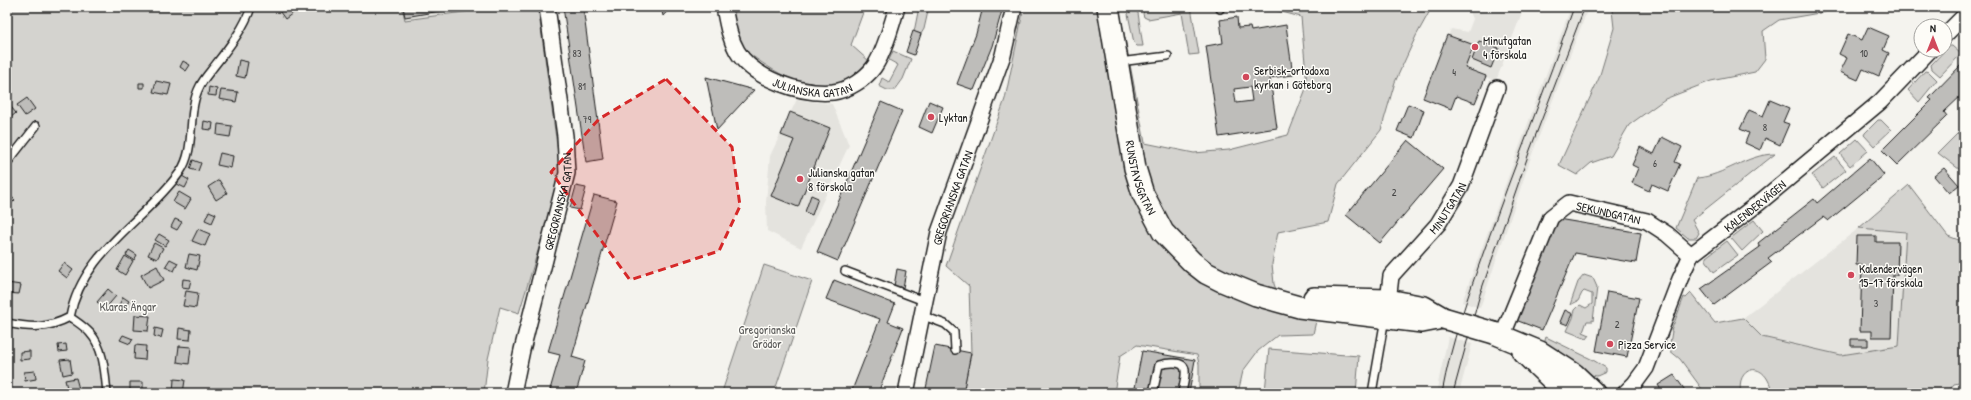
<svg xmlns="http://www.w3.org/2000/svg" width="1971" height="400" font-family="'Patrick Hand',sans-serif">
	<style>
		.built { fill: #e4e3de }
		.green { fill: #d4d3cf; stroke: #787876 }
		.building { fill: #bebdba; stroke: #1c1c1c; fill-rule: evenodd }
		.lines { fill: none; stroke-linecap: round; stroke-linejoin: round }
		.lane-casing { stroke: #1c1c1c; stroke-width: 10 }
		.street-casing { stroke: #1c1c1c; stroke-width: 18 }
		.secondary-casing { stroke: #1c1c1c; stroke-width: 24 }
		.lane { stroke: #fdfcf7; stroke-width: 7 }
		.street { stroke: #fdfcf7; stroke-width: 15 }
		.secondary { stroke: #fdfcf7; stroke-width: 21 }
		.tram { stroke: #1c1c1c; stroke-width: 1 }
		.secondary-bridge-casing { stroke: #1c1c1c; stroke-width: 24; stroke-linecap: butt }
		.secondary-bridge { stroke: #fdfcf7; stroke-width: 21 }
		.marked { fill: #d62828; fill-opacity: 0.2; stroke: #d62828; stroke-width: 3; stroke-dasharray: 8 5; stroke-linejoin: round }
		.poi-dot { fill: #d1495b; stroke: #fdfcf7; stroke-width: 1.5 }
		.labels { text-anchor: middle; dominant-baseline: central; stroke-width: 3; stroke-linejoin: round; paint-order: stroke }
		.number-label { font-size: 10px; fill: #444 }
		.poi-label { font-size: 12px; fill: #1c1c1c; stroke: #fdfcf7; text-anchor: start }
		.street-label { font-size: 12px; fill: #1c1c1c; stroke: #fdfcf7 }
		.park-label { font-size: 12px; fill: #5c5c5b; stroke: #fdfcf7 }
	</style>
	<rect width="100%" height="100%" fill="#f4f3ee"/>
	<filter id="ink" filterUnits="userSpaceOnUse"><feTurbulence type="fractalNoise" baseFrequency=".025" numOctaves="2"/><feDisplacementMap in="SourceGraphic" scale="8" xChannelSelector="R" yChannelSelector="G"/><feConvolveMatrix kernelMatrix="1 2 1 2 8 2 1 2 1" color-interpolation-filters="sRGB"/></filter>
	<g filter="url(#ink)">
		<!-- built -->
		<path class="built" d="M402,7H500L404,20Z
			M1468,7H1524L1496,81L1486,77L1475,103L1456,96L1451,109L1423,98L1451,29L1468,32L1473,19Z
			M1571,7H1581L1587,11L1531,157L1480,308L1462,302Z
			M797,99L832,104L849,145L801,248L767,231L766,202L770,156Z
			M1859,228L1906,232L1899,347L1841,355L1762,337L1743,318Z
			M1448,337L1472,344L1459,393H1436Z"/>
		<!-- green -->
		<path class="green" d="M7,7H402L405,20L500,7H538L561,175L519,313L500,307L488,359L484,393H7Z
			M730,7H865L851,45L869,61C860,70 849,82 837,84C801,93 768,67 741,48Z
			M919,7H929L924,29L921,34L914,32Z
			M1024,7H1119L1145,143L1194,153L1229,150L1288,135L1307,86L1301,17L1263,7H1432L1416,36L1395,82L1381,130L1338,184L1328,222L1278,232L1272,264L1274,284L1285,313L1316,321L1313,334L1278,335L1258,351L1243,371L1238,393H1199V364L1197,355L1137,345L1120,356L1114,393H963L971,353L969,286L946,266L1005,99Z
			M1145,7H1191L1199,54L1189,55L1182,13L1148,19L1144,17L1143,14Z
			M1608,7H1837L1825,12L1779,20L1763,31L1765,59L1755,72L1711,81L1665,99L1629,125L1611,156L1591,163L1577,175L1559,165L1599,78L1614,28L1612,10Z
			M1135,10L1138,13L1143,46H1137L1134,43L1128,14L1131,11Z
			M1949,46H1952L1961,54L1940,76L1932,69L1931,65Z
			M893,51L911,59L903,79L895,90H887L879,86L882,78L889,82L898,65L889,60Z
			M1925,71L1929,72L1937,80L1919,102L1908,90Z
			M1878,120H1881L1891,130L1874,146L1864,135L1865,133Z
			M1964,127V173L1938,153Z
			M1857,139L1868,151L1850,166L1840,154Z
			M1775,154L1692,220L1699,233L1696,238H1688L1676,228L1697,178C1724,176 1747,154 1775,154Z
			M1835,157L1846,170L1823,188L1812,175Z
			M1909,185L1948,236L1964,242V382L1954,384L1947,393L1851,392L1771,393L1772,391C1764,357 1735,368 1741,393H1705L1680,359L1669,350L1672,331H1671L1684,297L1686,298L1691,293L1715,323L1743,318L1762,337L1841,355L1899,346L1906,232L1859,228Z
			M1754,220L1763,231L1742,251L1731,238Z
			M1727,241L1738,255L1714,272L1706,260V257Z
			M764,265L812,281L774,393H725L722,392Z
			M1584,275L1593,278L1597,287L1593,321H1587L1583,332L1590,335L1587,339L1567,331L1573,318L1575,310L1580,305L1586,308L1592,304V294L1584,291L1582,293L1578,301L1570,305L1578,282Z
			M1546,337L1593,360L1606,368V372L1597,376L1590,375L1544,344Z
			M1269,349L1359,356L1356,393L1265,392Z"/>
		<!-- building -->
		<path class="building" d="M288,7L293,13L285,19L277,8Z
			M403,7H446V10L405,17Z
			M563,7H583L603,159L586,162Z
			M661,7H671L663,16Z
			M983,7H1003L992,46L974,90L957,84L976,34Z
			M1237,17L1238,28L1250,27L1251,31L1286,25L1293,75L1270,78L1277,128L1219,137L1206,46L1223,43L1220,20ZM1250,87L1252,101L1236,103L1234,89Z
			M1868,27L1889,36L1883,50L1889,53L1879,76L1863,69L1858,80L1840,72L1847,58L1839,54L1848,34L1862,40Z
			M913,31L921,34L914,55L906,52Z
			M1447,35L1474,45L1465,68L1486,76L1475,103L1456,96L1451,109L1423,98Z
			M1479,41L1499,48L1491,68L1472,60Z
			M239,60L248,62L245,78L236,76Z
			M183,61L190,65L186,71L180,67Z
			M1964,62V93L1944,112L1947,116L1897,165L1882,150L1932,100L1929,98Z
			M706,77L754,90L717,130Z
			M156,81L171,84L168,95L153,92Z
			M139,83H144V88H139Z
			M209,87L217,89L216,96L208,95Z
			M221,90L238,92L236,102L219,99Z
			M27,98L35,109L25,116L17,105Z
			M1770,100L1789,108L1783,122L1789,124L1780,145L1765,138L1760,150L1745,143L1749,133L1740,129L1749,110L1763,116Z
			M929,101L943,107L932,133L919,127Z
			M881,102L902,111L838,261L817,252Z
			M1408,104L1424,110L1414,138L1397,131Z
			M11,107L16,113L10,118L7,110Z
			M790,112L830,128L798,207L771,196L794,140L781,135Z
			M204,121L213,123L212,130L203,129Z
			M218,124L232,126L230,137L217,135Z
			M1662,137L1682,147L1675,162L1680,164L1668,191L1652,184L1649,191L1632,183L1638,168L1632,165L1640,147L1654,154Z
			M1408,140L1443,169L1380,243L1346,215Z
			M220,153L233,156L231,168L217,165Z
			M1870,158L1884,175L1828,221L1823,217L1768,258L1772,262L1714,305L1701,289L1760,247L1758,243L1814,199L1817,203Z
			M193,160L201,163L198,171L190,169Z
			M1944,168L1959,185L1949,193L1934,176Z
			M182,176L189,180L185,188L177,184Z
			M219,180L227,193L216,200L208,187Z
			M576,186L586,188L580,210L570,208Z
			M179,192L191,199L185,209L173,202Z
			M8,194L15,200L9,206L7,204Z
			M594,195L617,201L572,357L585,361L576,393H549L560,355L548,352Z
			M811,195L818,198L812,215L805,212Z
			M209,211L216,214L212,223L205,220Z
			M175,219L182,222L177,230L171,227Z
			M1558,219L1641,233L1636,263L1575,253L1542,330L1513,319Z
			M198,229L210,234L205,246L192,241Z
			M159,234L169,240L165,246L155,240Z
			M1857,236H1876V242H1898L1897,275H1893L1891,337H1872V331H1860L1862,265H1856Z
			M154,243L163,248L157,259L148,255Z
			M129,250L137,255L134,260L126,255Z
			M189,254L200,256L197,270L186,267Z
			M125,256L133,261L125,275L117,270Z
			M170,259L178,263L174,271L165,267Z
			M64,263L73,270L67,278L58,271Z
			M157,266L164,280L148,288L141,275Z
			M897,269L906,271L903,288L894,286Z
			M183,279L191,280L189,288L182,287Z
			M834,280L895,304L888,322L903,328L878,393H851L880,319L826,299Z
			M7,283L21,285L19,294L7,293Z
			M108,289L116,296L105,309L97,302Z
			M186,291L198,293L196,308L183,306Z
			M1607,292L1639,298L1627,357L1596,351Z
			M123,297L129,301L125,308L119,305Z
			M1565,310L1573,314L1568,325L1560,322Z
			M135,315L150,316L148,331L134,330Z
			M155,328L163,330L161,338L154,336Z
			M179,328L191,330L190,340L178,339Z
			M123,335L133,339L130,344L120,340Z
			M1851,339H1868V346H1851Z
			M66,344L67,351L59,352L58,345Z
			M135,345L146,346L145,360L134,359Z
			M179,346L191,347L189,364L177,362Z
			M935,346L971,353L963,393H925Z
			M30,351V359L20,360V352Z
			M1142,351L1195,360L1189,393H1134Z
			M70,359L72,373L63,375L60,360Z
			M35,371L36,379L25,381L24,372Z
			M1674,375L1687,393H1663L1658,385Z
			M76,378L79,389L68,392L65,380Z
			M174,379L185,380L183,393H173Z
			M130,382H143V393H130Z"/>
		<g class="lines">
			<!-- lane casing -->
			<g class="lane-casing">
				<path id="lane" d="M1219,7L1220,9
					M1119,62L1168,56
					M7,163L36,126
					M845,271L924,301
					M921,315L945,324L954,332L955,350
					M70,317C82,252 144,222 180,172C197,148 186,112 200,86C203,80 208,74 212,69C226,51 245,28 251,7
					M70,317C77,322 85,327 90,333C104,348 105,374 107,393
					M7,323C31,328 47,329 70,317
					M1153,393L1159,365C1166,363 1184,360 1185,370C1186,377 1183,386 1182,393
					M1372,393L1385,318"/>
			</g>
			<!-- street casing -->
			<g class="street-casing">
				<g id="street">
					<path id="s1" d="M724,7C727,22 729,37 737,51C753,79 802,95 833,92C849,90 865,79 874,67C884,53 892,24 897,7"/>
					<path d="M1945,35L1964,16"/>
					<path id="s2" d="M1387,310L1391,276L1438,224L1461,186L1497,88"/>
					<path id="s3" d="M1502,337L1551,217L1569,203L1647,221L1667,234L1691,255"/>
					<path id="s4" d="M513,393L522,350L567,173L565,136L547,7"/>
					<path id="s5" d="M906,393L939,232L1003,55L1014,7"/>
					<path id="s6" d="M1625,393L1635,383L1646,368L1680,279L1691,255L1760,202L1880,102L1930,50"/>
				</g>
			</g>
			<!-- secondary casing -->
			<g class="secondary-casing">
				<g id="secondary">
					<path id="s7" d="M1108,7L1135,168L1143,194L1163,232L1192,262L1206,273L1222,281L1256,295L1299,307L1422,322L1443,318"/>
					<path d="M1314,298L1388,300L1424,307L1443,318"/>
					<path d="M1494,333L1540,352L1574,374L1594,393"/>
					<path d="M1523,352L1566,393"/>
				</g>
			</g>
			<!-- lane -->
			<use href="#lane" class="lane"/>
			<!-- street -->
			<use href="#street" class="street"/>
			<!-- secondary -->
			<use href="#secondary" class="secondary"/>
			<!-- tram -->
			<path class="tram" d="M1442,393C1451,343 1468,296 1485,248C1514,167 1546,88 1574,7
				M1453,393L1480,294L1530,150L1584,9"/>
			<!-- secondary-bridge casing -->
			<g class="secondary-bridge-casing">
				<path id="secondary-bridge" d="M1443,318L1494,333"/>
			</g>
			<!-- secondary-bridge -->
			<use href="#secondary-bridge" class="secondary-bridge"/>
		</g>
	</g>
	<!-- marked area -->
	<path class="marked" d="M666,79L732,147L740,206L719,251L630,280L551,172L599,119Z"/>
	<!-- markers -->
	<g class="poi-dot">
		<circle cx="1475" cy="47" r="4"/>
		<circle cx="1246" cy="77" r="4"/>
		<circle cx="931" cy="117" r="4"/>
		<circle cx="800" cy="179" r="4"/>
		<circle cx="1851" cy="275" r="4"/>
		<circle cx="1610" cy="344" r="4"/>
	</g>
	<g class="labels">
		<!-- number labels -->
		<g class="number-label">
			<text x="577" y="53">83</text>
			<text x="1864" y="53">10</text>
			<text x="1454" y="72">4</text>
			<text x="582" y="86">81</text>
			<text x="587" y="119">79</text>
			<text x="1765" y="127">8</text>
			<text x="1655" y="163">6</text>
			<text x="1394" y="192">2</text>
			<text x="1876" y="303">3</text>
			<text x="1617" y="324">2</text>
		</g>
		<!-- poi labels -->
		<g class="poi-label">
			<text x="1483" y="40">Minutgatan<tspan x="1483" dy="14">4 förskola</tspan></text>
			<text x="1254" y="70">Serbisk-ortodoxa<tspan x="1254" dy="14">kyrkan i Göteborg</tspan></text>
			<text x="939" y="117">Lyktan</text>
			<text x="808" y="172">Julianska gatan<tspan x="808" dy="14">8 förskola</tspan></text>
			<text x="1859" y="268">Kalendervägen<tspan x="1859" dy="14">15-17 förskola</tspan></text>
			<text x="1618" y="344">Pizza Service</text>
		</g>
		<!-- street labels -->
		<g class="street-label">
			<text stroke="none"><textPath href="#s1" startOffset="134">JULIANSKA GATAN</textPath></text>
			<text stroke="none"><textPath href="#s7" startOffset="174">RUNSTAVSGATAN</textPath></text>
			<text stroke="none"><textPath href="#s5" startOffset="201">GREGORIANSKA GATAN</textPath></text>
			<text stroke="none"><textPath href="#s4" startOffset="197">GREGORIANSKA GATAN</textPath></text>
			<text stroke="none"><textPath href="#s6" startOffset="235">KALENDERVÄGEN</textPath></text>
			<text stroke="none"><textPath href="#s2" startOffset="123">MINUTGATAN</textPath></text>
			<text stroke="none"><textPath href="#s3" startOffset="193">SEKUNDGATAN</textPath></text>
		</g>
		<!-- park labels -->
		<g class="park-label">
			<text x="128" y="306">Klaras Ängar</text>
			<text x="767" y="329">Gregorianska<tspan x="767" dy="14">Grödor</tspan></text>
		</g>
	</g>
	<!-- margin -->
	<rect width="1971" height="400" fill="none" stroke="#fdfcf7" stroke-width="24"/>
	<rect x="12" y="12" width="1947" height="376" fill="none" stroke="#1c1c1c" stroke-width="1.5" filter="url(#ink)"/>
	<!-- north arrow -->
	<g transform="translate(1933 38)"><circle r="19" fill="#fdfcf7" stroke="#a3a29f"/>
	<path d="M0-3L7 15L0 10L-7 15Z" fill="#d1495b"/>
	<text y="-6" font-size="11" font-weight="bold" text-anchor="middle" fill="#1c1c1c">N</text>
	</g>
</svg>
